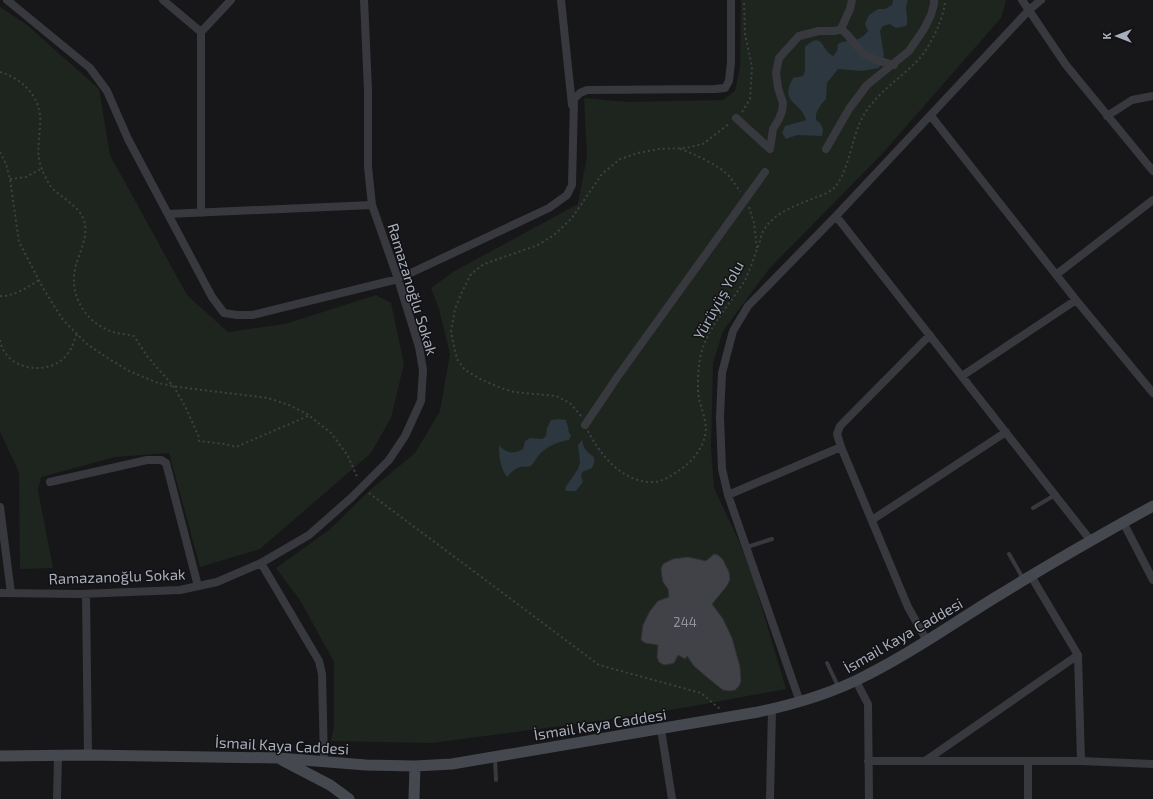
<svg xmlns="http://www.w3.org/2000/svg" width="1153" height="799" font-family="'Exo 2',sans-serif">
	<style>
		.green { fill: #1d251e }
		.water { fill: #2c373f }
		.building { fill: #414247; stroke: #313136 }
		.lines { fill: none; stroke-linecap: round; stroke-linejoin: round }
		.path { stroke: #3e4046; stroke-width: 2; stroke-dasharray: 2 3; stroke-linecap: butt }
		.lane { stroke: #38393f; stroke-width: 4 }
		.street { stroke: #38393f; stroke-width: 8 }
		.secondary { stroke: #46484f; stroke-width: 11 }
		.labels { text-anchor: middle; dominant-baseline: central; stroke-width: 3; stroke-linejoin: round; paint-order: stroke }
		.number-label { font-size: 13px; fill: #8e939e }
		.street-label { font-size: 15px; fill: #a8aebb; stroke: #121215 }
	</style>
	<rect width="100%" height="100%" fill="#17171a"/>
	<!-- green -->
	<path class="green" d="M741,0H1005L1006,1L1001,18L882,154L769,269L723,331L713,363L711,447L714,488L739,541L754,581L786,689L694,706L605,720L432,743L331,741L334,727V662L300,600L276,568L329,530L370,490L415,453L440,411L450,354L439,309L431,288L453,272L578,204L587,156L584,98L627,102L723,100L735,91L740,68Z
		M0,7L26,24L99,89L110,155L187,295L228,332L285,324L376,295L391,303L404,364L391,418L371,453L260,549L200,567L169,453L115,457L41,477L38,490L53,568L20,569L19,472L0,432Z"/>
	<!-- water -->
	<path class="water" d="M893,0H908C903,11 910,16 906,26L896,28L890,24L883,26L880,31L884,56L879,68L862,71L838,69L827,83L826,99C820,106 815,111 816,120L820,123L823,129L822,136L797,135L786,139L782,133L785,126L806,120C800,100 779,104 793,78L803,76L805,71V47C823,30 821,50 833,56L837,51L838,44C851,37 857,45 868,31L865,24L869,15L878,9H885L892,5Z
		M558,419L566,420L568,427L569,433L571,435L569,440C557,442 547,446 539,455C536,458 535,462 532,465C528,468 524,466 520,467C515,469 510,473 507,477C500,468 499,456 499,445C507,454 513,454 523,449L525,441L530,438L542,439L546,436L547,428L551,420Z
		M582,440C583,443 583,446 585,449C592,458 598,455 592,468L582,472L581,476L583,482L576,491H566L565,488L578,469L580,462L578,445Z"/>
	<!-- building -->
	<path class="building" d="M714,554L718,555L723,560L729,572L730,580L726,587L712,604L723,619L732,638L740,667L741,681L739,686L735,690L730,691L723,690L709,679L694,666L687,656L685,659L678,655L674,663L670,664L664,665L659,662L657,657L658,645L645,643L641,640L643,625L650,611L658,601L669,597L668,589L663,582L662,577L661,569L663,564L673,559L688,557L706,561Z"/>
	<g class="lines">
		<!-- path -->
		<path class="path" d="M0,72C24,79 43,99 40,126C39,145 35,157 45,176C47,180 49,185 53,189C62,198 77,205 83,218C90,233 80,251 76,265C68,293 84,321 110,331C117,334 126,334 134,336L147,356L174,387L185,406L199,437V441L224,444L236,447L308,416
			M742,112L750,99L752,67L745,34L744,0
			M680,149C693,153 720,166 729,176C733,181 737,187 740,192
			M0,152L6,164L10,179L19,242L43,288L63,320L87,344L106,357L129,371L158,383L178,387L268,398L289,405L307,414L331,433L348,456L358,479
			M10,179L26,177L41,169
			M749,207L754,223L757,248
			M0,296C13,297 28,287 39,280
			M0,340C5,370 47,377 66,356C72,349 74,341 77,334
			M581,416L570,403L556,396L514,392L501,388L482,380L465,370L457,359L451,332L455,309L462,292L471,274L484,264L538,245L554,235L572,218L602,174L620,159L638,153L659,149L686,148L703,144L730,123
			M588,431C600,455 623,483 653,482C662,482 673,475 681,469C692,462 702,449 705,436C708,424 702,411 699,399C697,388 698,366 701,354C708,326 730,305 745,280C751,268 755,254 760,241C761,237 762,232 765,228C776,212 797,205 814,198C820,196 828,193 833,189C850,173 851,134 865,113C879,91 901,78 919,59C927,50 933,38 938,27C941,19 945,9 945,0
			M369,493L599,665L701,693L720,709"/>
		<!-- lane -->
		<path class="lane" d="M1033,508L1055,495
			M747,547L772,539
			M1009,554L1024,580
			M827,663L839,688
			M495,758L496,780"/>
		<!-- street -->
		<path class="street" d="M7,0L90,68L107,91L128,139L212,297L224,313L237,315H252L398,279L549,208L567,195L572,185L574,99L580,93L587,90L715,89L725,88L729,81L731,62V0
			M163,0L201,32
			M561,0L572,105
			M1022,0L1066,65L1153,171
			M841,29C850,36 855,45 863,53C872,60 883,62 894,65
			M201,32L231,0
			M931,116L1076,300L1153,393
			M1107,116L1132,100L1153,96
			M736,118L770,149L773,129L779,119L782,111L783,103L778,88L776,73L779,58L799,36L819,31H835L841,29L850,9L852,0
			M826,149L849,109L867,85L909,51L924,29L931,15L934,4V0
			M201,213V32
			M168,214L372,205
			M836,216L1091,541
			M1057,274L1153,200
			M962,376L1076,300
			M585,425L618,376L765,172
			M50,482L147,460H161L166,463L198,586
			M728,495L841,447
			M0,507L11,593
			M872,520L1006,432
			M1123,522L1153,580
			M261,563L319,661L322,674L324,761
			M1031,576L1078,655L1081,761
			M0,593L80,594L180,590L217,582L261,563L309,535L351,498L389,460L405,436L421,401L423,370L419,347L398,279L372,205L368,167V90L364,0
			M86,594L88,755
			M927,641L908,607L841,447L837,434L840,426L930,335
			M856,681L868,704L869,799
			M800,702L728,495L722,469L720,417L722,373L733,331L748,306L836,216L1029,10L1041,0
			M661,729L672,799
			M868,761H1081L1153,764
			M925,761L1078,655
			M1028,761V799
			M57,799L58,755
			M770,799L772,709"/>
		<!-- secondary -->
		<path class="secondary" d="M0,756L88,755L278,758L366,765L415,766L452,764L758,712C796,704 833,693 867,675C914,652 956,621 1001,594C1051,563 1102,534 1153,506
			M282,760L330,785L349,799
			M414,799L415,766"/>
	</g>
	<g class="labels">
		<!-- number labels -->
		<g class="number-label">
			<text x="685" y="622">244</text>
		</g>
		<!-- street labels -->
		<g class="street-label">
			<text transform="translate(413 289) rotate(73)">Ramazanoğlu Sokak</text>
			<text transform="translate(718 300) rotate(-61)">Yürüyüş Yolu</text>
			<text transform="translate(117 576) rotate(-2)">Ramazanoğlu Sokak</text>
			<text transform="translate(903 635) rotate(-30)">İsmail Kaya Caddesi</text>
			<text transform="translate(600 724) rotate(-9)">İsmail Kaya Caddesi</text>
			<text transform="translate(282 745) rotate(3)">İsmail Kaya Caddesi</text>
		</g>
	</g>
	<!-- north arrow -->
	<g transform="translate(1117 36) rotate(270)" stroke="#121215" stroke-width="3" paint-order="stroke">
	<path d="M0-3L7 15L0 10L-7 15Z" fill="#a8aebb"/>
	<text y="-6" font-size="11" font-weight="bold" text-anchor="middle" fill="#a8aebb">K</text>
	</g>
</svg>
